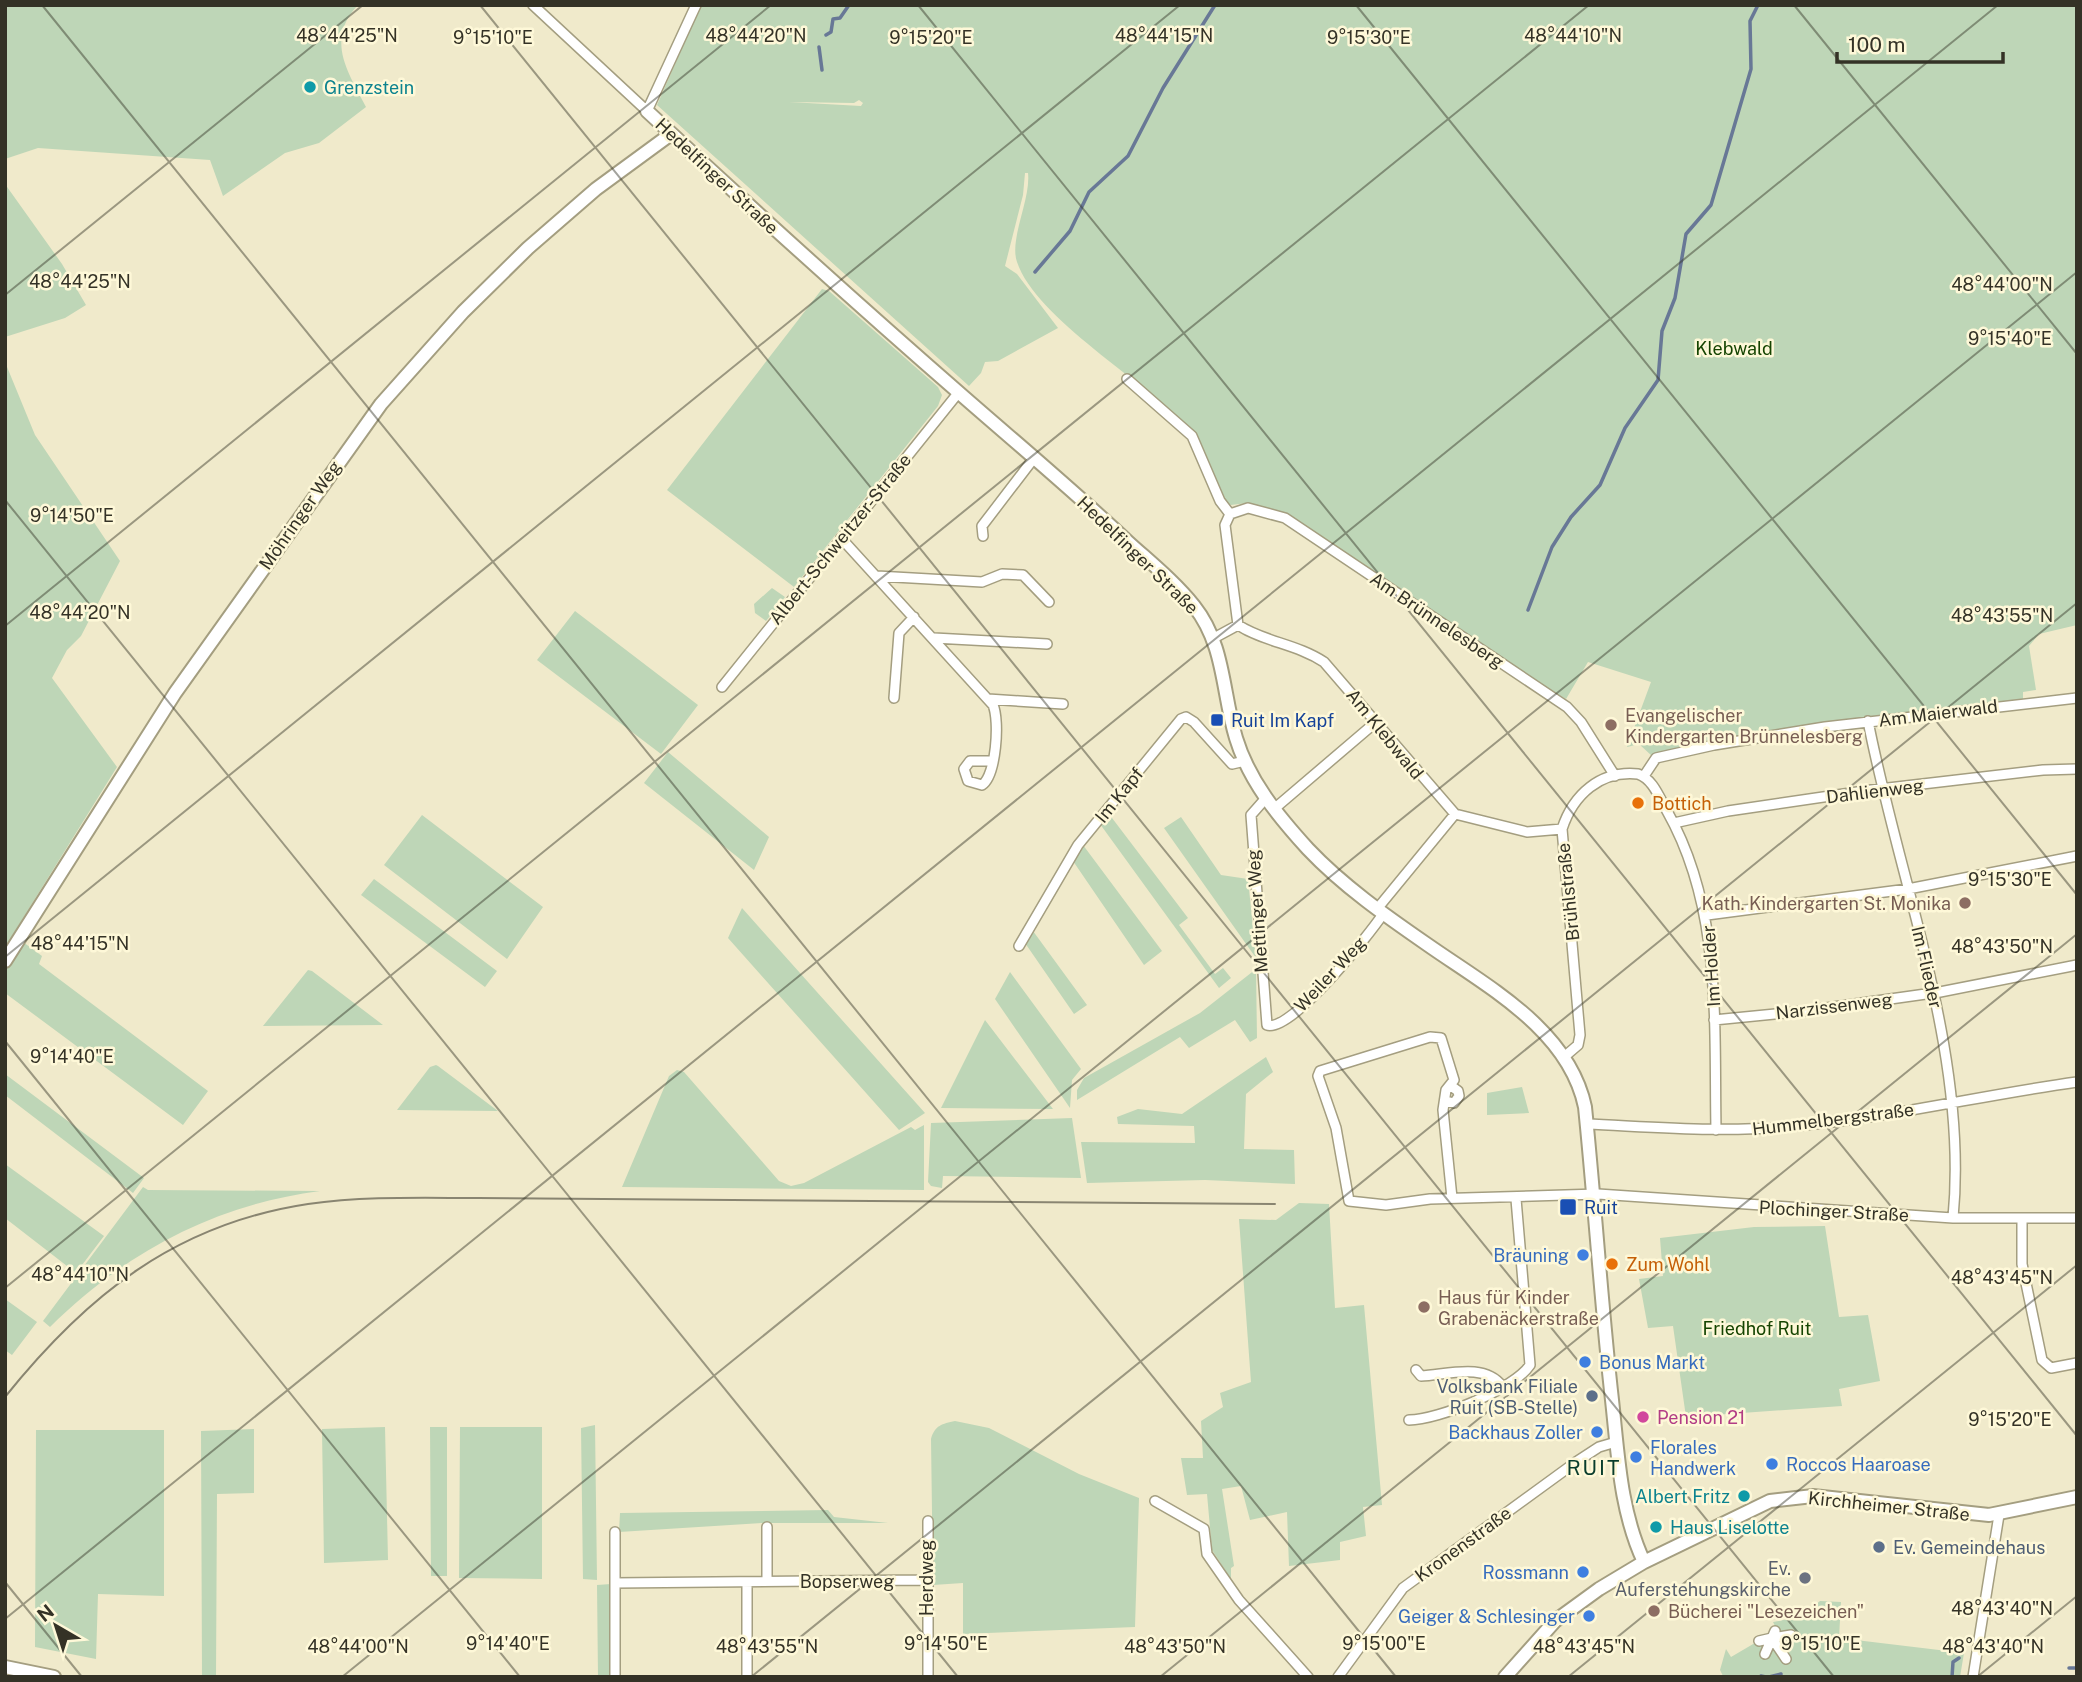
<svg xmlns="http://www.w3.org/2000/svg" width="2082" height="1682" font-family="'Public Sans',sans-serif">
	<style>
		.green { fill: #bed6b7; fill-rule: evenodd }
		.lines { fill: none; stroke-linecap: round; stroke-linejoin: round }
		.stream { stroke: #687896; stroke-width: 3.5 }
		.street-casing { stroke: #a49e80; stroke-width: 12 }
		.secondary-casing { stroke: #a49e80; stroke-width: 16 }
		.street { stroke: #fff; stroke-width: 9 }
		.secondary { stroke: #fff; stroke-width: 12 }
		.tram { stroke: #898571; stroke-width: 2 }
		.ticks { fill: none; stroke: #343226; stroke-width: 2; stroke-opacity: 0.45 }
		.culture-dot { fill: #0f9aa8; stroke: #fef8d8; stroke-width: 2.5 }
		.transit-dot { fill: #1a4fb4; stroke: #fef8d8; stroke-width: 2.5 }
		.education-dot { fill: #8d6e63; stroke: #fef8d8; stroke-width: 2.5 }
		.food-dot { fill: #e8710a; stroke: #fef8d8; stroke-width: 2.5 }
		.shop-dot { fill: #3f7fe0; stroke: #fef8d8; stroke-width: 2.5 }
		.service-dot { fill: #5c6f8a; stroke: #fef8d8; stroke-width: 2.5 }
		.hotel-dot { fill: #d1479c; stroke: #fef8d8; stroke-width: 2.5 }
		.worship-dot { fill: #6b7280; stroke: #fef8d8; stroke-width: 2.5 }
		.labels { text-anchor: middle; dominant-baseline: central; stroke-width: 5; stroke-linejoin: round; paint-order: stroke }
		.culture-label { font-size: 18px; fill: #0d838f; stroke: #fef8d8; text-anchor: start }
		.street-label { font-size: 18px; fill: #343226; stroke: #fef8d8 }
		.park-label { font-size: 18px; fill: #154400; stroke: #fef8d8 }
		.education-label { font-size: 18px; fill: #785e54; stroke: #fef8d8; text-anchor: start }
		.transit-label { font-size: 18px; fill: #164399; stroke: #fef8d8; text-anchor: start }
		.food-label { font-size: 18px; fill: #c56008; stroke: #fef8d8; text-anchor: start }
		.shop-label { font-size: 18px; fill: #366cbe; stroke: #fef8d8; text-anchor: end }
		.service-label { font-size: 18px; fill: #4e5e75; stroke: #fef8d8; text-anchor: end }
		.hotel-label { font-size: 18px; fill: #b23c85; stroke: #fef8d8; text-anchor: start }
		.worship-label { font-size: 18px; fill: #5b616d; stroke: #fef8d8; text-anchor: end }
		.quarter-label { font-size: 21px; letter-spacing: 2px; fill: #093d2d; stroke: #fef8d8 }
		.ticks-label { font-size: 18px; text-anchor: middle; fill: #343226; stroke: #fef8d8; stroke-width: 5; stroke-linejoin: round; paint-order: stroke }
	</style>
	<rect width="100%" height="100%" fill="#f0eacb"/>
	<!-- green -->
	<path class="green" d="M5,5H358C325,40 348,72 366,107L319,143L285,153L223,196L210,160L38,148L5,159Z
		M701,5H2077V625L2039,634L2029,646L2036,690L2023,692V700L1880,716L1652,756L1639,744L1627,747L1651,682L1588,662L1566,699L1511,667L1286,514L1247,503L1231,505L1223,501C1211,478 1208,449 1189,429C1147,382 1036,319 1017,262C1009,239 1031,199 1028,173H1025L1023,195L1005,266L1017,274L1058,328L998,361L985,362L981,373L969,386L657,105ZM859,100L863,103L861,106L789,102L854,103Z
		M5,184L62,264L86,305L65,318L5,337Z
		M822,289L829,291L938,387L942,395L938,406L794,587L667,490Z
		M5,362L35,435L120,561L81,636L67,650L52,678L117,767L5,947Z
		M772,588L785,597L766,621L755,613L754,604Z
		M575,611L698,705L661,754L537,660Z
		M668,752L769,837L754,870L644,783Z
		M1109,814L1188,918L1179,925L1215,974L1223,968L1231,978L1219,988L1100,824Z
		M422,815L543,907L507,959L384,865Z
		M1181,817L1221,875L1248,879L1256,958L1164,828Z
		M1083,845L1162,951L1144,965L1073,861Z
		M374,879L497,971L485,987L361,895Z
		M742,908L925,1113L899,1130L728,938Z
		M1033,931L1087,1005L1074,1014L1025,943Z
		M23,942L42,956L39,964L208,1091L183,1125L5,993V971Z
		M1256,969L1257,1038L1250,1042L1235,1020L1189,1048L1180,1037L1077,1100V1090L1084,1078L1200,1013Z
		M308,970L312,971L383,1025L263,1026Z
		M1010,972L1081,1069L1072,1080L1070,1108L995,999Z
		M985,1020L1053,1109L941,1108Z
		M1266,1057L1273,1072L1246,1094L1244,1149L1294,1150L1295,1184L1205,1180L1087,1183L1081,1142L1195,1143L1194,1126L1118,1124L1117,1117L1138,1109L1182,1114Z
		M436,1065L438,1066L498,1111L397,1110L430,1067Z
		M677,1070L684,1072L779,1181L791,1186L804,1183L911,1127L915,1130L924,1125V1190L622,1187L669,1076Z
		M5,1074L144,1178L133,1193L5,1095Z
		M1522,1087L1529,1113L1487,1115V1093Z
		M1072,1118L1081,1178L943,1176L942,1188L931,1186L928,1182L931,1123Z
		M5,1164L104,1236L76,1273L5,1218Z
		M143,1187L148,1190L320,1191C214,1205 126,1252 50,1327L43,1321Z
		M1299,1203L1329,1204L1335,1308L1364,1305L1382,1505L1363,1507L1366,1536L1340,1542V1560L1289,1566L1287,1512L1250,1520L1241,1486L1222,1489L1234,1566L1231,1568V1579L1212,1550L1207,1494L1187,1495L1181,1458H1203L1201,1421L1223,1407L1220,1393L1251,1382L1239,1219L1276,1220Z
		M1825,1226L1839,1317L1868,1315L1880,1381L1839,1389L1842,1406L1686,1417L1673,1326L1648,1328L1639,1279L1663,1276L1660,1238L1754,1227Z
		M5,1299L37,1322L12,1355L5,1350Z
		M955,1421L989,1428L1079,1474L1139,1498L1135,1627L963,1634V1583L933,1585L931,1439C935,1425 942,1424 955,1421Z
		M595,1425L597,1580L583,1579L581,1428Z
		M385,1427L388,1560L324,1563L322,1429Z
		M430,1427H447V1576H431Z
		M460,1427H542V1579L459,1578Z
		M254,1429V1493L217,1494L216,1677H202L201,1431Z
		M36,1430H164V1596L98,1594L96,1659L35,1647Z
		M828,1510L834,1517L888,1523H762L619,1532L620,1513Z
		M611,1584V1677H598L597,1585Z
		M1820,1601L1841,1602L1839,1638L1964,1653L1960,1677L1723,1676L1720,1670L1726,1649L1731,1657L1777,1630L1773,1622L1800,1617Z"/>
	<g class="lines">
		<!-- stream -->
		<path class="stream" d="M826,35L831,32L833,19L840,18L849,5
			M819,47L822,70
			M1035,272L1070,231L1089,192L1128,156L1163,88L1215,5
			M1528,610L1552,547L1571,517L1600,485L1625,428L1658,380L1662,331L1675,298L1686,234L1711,205L1751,69L1750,21L1758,5
			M2069,1668H2077
			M1761,1676L1766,1677
			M1769,1677L1781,1674
			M1952,1677L1953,1662L1959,1658"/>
		<!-- street casing -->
		<g class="street-casing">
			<path id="street" d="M533,5L647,111L696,5
				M1127,379L1192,436L1220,501L1230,514
				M1230,514L1248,508L1285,518L1567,707L1581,722L1615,776
				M1230,514L1225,525L1238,625
				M983,536L982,526L1034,458
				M841,538L993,705C1000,721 996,776 982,785L968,781L964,769L970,761H993
				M877,576L982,582L1002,574L1023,575L1049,602
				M934,638L1047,644
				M1214,638L1238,625C1264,642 1297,644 1324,662L1455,814L1527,832L1562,829
				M722,687L959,392
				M894,698L899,633L914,617
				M988,699L1063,704
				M1868,721C1899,881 1969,1054 1953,1218
				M1644,776L1656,758L1714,745L1825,727L2077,698
				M1266,798L1251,815L1267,1025C1290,1034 1369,935 1383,914
				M1274,809L1376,722
				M1674,823L1728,811L1871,790L2043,770L2077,769
				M1377,909L1455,814
				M1707,915L1908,889L2077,856
				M1019,946L1078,845L1181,719L1186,717L1194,722L1232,764L1245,761
				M1714,1020L1805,1011L1940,992L2077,965
				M1564,1057L1578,1045L1580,1035L1562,829C1573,795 1600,770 1638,774C1653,779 1659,797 1667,811C1722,908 1714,1021 1716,1130
				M1446,1101L1454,1103L1459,1096L1458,1091L1451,1086
				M1587,1124C1656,1127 1725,1133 1794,1126C1889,1118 1982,1095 2077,1082
				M1452,1198L1443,1110L1446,1090L1454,1080L1441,1038L1430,1037L1320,1071L1318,1076L1336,1128L1349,1201L1386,1205L1430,1199L1598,1194L1953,1218H2077
				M2022,1220V1264L2042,1360L2051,1368L2077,1363
				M1416,1370L1421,1376C1446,1375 1484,1362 1502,1386
				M1409,1420C1438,1420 1514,1389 1530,1365L1516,1199
				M1155,1501L1204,1529L1207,1554L1239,1600L1308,1677
				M767,1527V1581
				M747,1582V1677
				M615,1583L926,1580
				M1772,1638L1786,1659
				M1759,1641L1772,1638L1775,1631
				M1765,1654L1772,1638L1791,1635
				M615,1677V1532
				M928,1677V1521
				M1338,1677L1403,1588L1576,1462L1599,1447L1616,1442
				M1973,1677L1999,1515"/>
		</g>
		<!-- secondary casing -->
		<g class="secondary-casing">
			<path id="secondary" d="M647,111C751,208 857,304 965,398C1020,446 1075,492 1128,542C1150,562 1175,582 1194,606C1225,645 1222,692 1236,738C1249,781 1278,816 1308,849C1343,886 1386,916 1428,945C1488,987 1569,1030 1585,1107C1595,1205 1601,1302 1612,1400C1618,1454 1620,1511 1644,1562
				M5,961L175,693L381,404L463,312L528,248L596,189L671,134
				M5,1667L54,1677
				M1505,1677L1555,1621L1599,1589L1644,1562L1770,1501L1813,1496L1989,1515L2077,1497"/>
		</g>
		<!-- street -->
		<use href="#street" class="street"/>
		<!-- secondary -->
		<use href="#secondary" class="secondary"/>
		<!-- tram -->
		<path class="tram" d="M5,1397C86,1296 175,1224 308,1204C364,1196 421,1198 478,1198L1275,1204"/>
	</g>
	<!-- ticks -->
	<path class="ticks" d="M42,5L1396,1677M480,5L1834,1677M918,5L2077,1436M1356,5L2077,895M1794,5L2077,354M5,295L363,5M5,500L958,1677M5,626L771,5M5,957L1180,5M5,1041L520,1677M5,1288L1589,5M5,1582L82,1677M5,1619L1998,5M342,1677L2077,272M751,1677L2077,603M1160,1677L2077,934M1568,1677L2077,1265M1977,1677L2077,1596"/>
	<!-- markers -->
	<g class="culture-dot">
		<circle cx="310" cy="87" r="7"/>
		<circle cx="1744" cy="1496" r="7"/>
		<circle cx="1656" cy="1527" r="7"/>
	</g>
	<g class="transit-dot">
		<rect x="1210" y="713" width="14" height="14" rx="3.5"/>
		<rect x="1559" y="1198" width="18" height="18" rx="3.5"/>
	</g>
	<g class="education-dot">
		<circle cx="1611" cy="725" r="7"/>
		<circle cx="1965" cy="903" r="7"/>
		<circle cx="1424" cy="1307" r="7"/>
		<circle cx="1654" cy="1611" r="7"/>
	</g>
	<g class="food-dot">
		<circle cx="1638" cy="803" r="7"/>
		<circle cx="1612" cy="1264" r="7"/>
	</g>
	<g class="shop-dot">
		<circle cx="1583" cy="1255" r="7"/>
		<circle cx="1585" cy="1362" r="7"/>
		<circle cx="1597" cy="1432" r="7"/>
		<circle cx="1636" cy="1457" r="7"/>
		<circle cx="1772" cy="1464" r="7"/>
		<circle cx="1583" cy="1572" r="7"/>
		<circle cx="1589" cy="1616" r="7"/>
	</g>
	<g class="service-dot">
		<circle cx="1592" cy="1396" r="7"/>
		<circle cx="1879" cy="1547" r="7"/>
	</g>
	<circle class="hotel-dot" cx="1643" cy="1417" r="7"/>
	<circle class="worship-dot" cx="1805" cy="1578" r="7"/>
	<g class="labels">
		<!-- culture labels -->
		<g class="culture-label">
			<text x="324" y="87">Grenzstein</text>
			<text x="1730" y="1496" text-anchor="end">Albert Fritz</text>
			<text x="1670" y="1527">Haus Liselotte</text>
		</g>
		<!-- street labels -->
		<g class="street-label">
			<text transform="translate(717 176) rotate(43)">Hedelfinger Straße</text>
			<text transform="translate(300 515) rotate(-55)">Möhringer Weg</text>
			<text transform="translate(840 539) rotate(-51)">Albert-Schweitzer-Straße</text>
			<text transform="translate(1138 555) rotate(44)">Hedelfinger Straße</text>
			<text transform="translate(1437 620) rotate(34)">Am Brünnelesberg</text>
			<text transform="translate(1938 713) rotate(-7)">Am Maierwald</text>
			<text transform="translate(1385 734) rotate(51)">Am Klebwald</text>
			<text transform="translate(1875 791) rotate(-7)">Dahlienweg</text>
			<text transform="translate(1119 795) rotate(-51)">Im Kapf</text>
			<text transform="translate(1568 892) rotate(-96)">Brühlstraße</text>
			<text transform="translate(1257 911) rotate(-94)">Mettinger Weg</text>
			<text transform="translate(1711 966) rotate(-94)">Im Holder</text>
			<text transform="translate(1927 967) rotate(77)">Im Flieder</text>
			<text transform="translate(1330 974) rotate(-47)">Weiler Weg</text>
			<text transform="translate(1834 1006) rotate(-7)">Narzissenweg</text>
			<text transform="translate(1833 1119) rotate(-7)">Hummelbergstraße</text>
			<text transform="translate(1834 1211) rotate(3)">Plochinger Straße</text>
			<text transform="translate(1889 1506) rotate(6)">Kirchheimer Straße</text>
			<text transform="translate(1463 1544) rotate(-36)">Kronenstraße</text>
			<text transform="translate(926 1578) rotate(-90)">Herdweg</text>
			<text x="847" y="1581">Bopserweg</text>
		</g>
		<!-- park labels -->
		<g class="park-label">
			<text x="1734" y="348">Klebwald</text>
			<text x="1757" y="1328">Friedhof Ruit</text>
		</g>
		<!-- education labels -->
		<g class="education-label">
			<text x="1625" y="715">Evangelischer<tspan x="1625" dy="21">Kindergarten Brünnelesberg</tspan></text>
			<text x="1951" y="903" text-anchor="end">Kath. Kindergarten St. Monika</text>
			<text x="1438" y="1297">Haus für Kinder<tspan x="1438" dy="21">Grabenäckerstraße</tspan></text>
			<text x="1668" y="1611">Bücherei "Lesezeichen"</text>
		</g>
		<!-- transit labels -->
		<g class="transit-label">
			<text x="1231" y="720">Ruit Im Kapf</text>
			<text x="1584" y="1207">Ruit</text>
		</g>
		<!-- food labels -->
		<g class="food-label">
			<text x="1652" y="803">Bottich</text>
			<text x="1626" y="1264">Zum Wohl</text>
		</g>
		<!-- shop labels -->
		<g class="shop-label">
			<text x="1569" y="1255">Bräuning</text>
			<text x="1599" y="1362" text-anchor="start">Bonus Markt</text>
			<text x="1583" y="1432">Backhaus Zoller</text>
			<text x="1650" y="1447" text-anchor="start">Florales<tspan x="1650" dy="21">Handwerk</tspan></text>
			<text x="1786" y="1464" text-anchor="start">Roccos Haaroase</text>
			<text x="1569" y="1572">Rossmann</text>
			<text x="1575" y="1616">Geiger &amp; Schlesinger</text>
		</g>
		<!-- service labels -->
		<g class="service-label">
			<text x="1578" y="1386">Volksbank Filiale<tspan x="1578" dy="21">Ruit (SB-Stelle)</tspan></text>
			<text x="1893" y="1547" text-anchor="start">Ev. Gemeindehaus</text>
		</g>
		<!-- hotel labels -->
		<g class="hotel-label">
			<text x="1657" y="1417">Pension 21</text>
		</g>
		<!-- worship labels -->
		<g class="worship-label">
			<text x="1791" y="1568">Ev.<tspan x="1791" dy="21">Auferstehungskirche</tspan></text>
		</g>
		<!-- quarter labels -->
		<g class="quarter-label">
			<text x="1594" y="1467">RUIT</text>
		</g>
	</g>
	<g class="ticks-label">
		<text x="347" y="42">48°44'25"N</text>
		<text x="756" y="42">48°44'20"N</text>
		<text x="1164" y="42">48°44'15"N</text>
		<text x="1573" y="42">48°44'10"N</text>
		<text x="493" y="44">9°15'10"E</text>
		<text x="931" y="44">9°15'20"E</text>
		<text x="1369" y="44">9°15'30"E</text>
		<text x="80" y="288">48°44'25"N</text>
		<text x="2002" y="291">48°44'00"N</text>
		<text x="2010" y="345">9°15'40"E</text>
		<text x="72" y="522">9°14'50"E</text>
		<text x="80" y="619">48°44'20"N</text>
		<text x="2002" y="622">48°43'55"N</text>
		<text x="2010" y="886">9°15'30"E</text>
		<text x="80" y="950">48°44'15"N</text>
		<text x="2002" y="953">48°43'50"N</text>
		<text x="72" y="1063">9°14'40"E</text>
		<text x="80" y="1281">48°44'10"N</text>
		<text x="2002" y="1284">48°43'45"N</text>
		<text x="2010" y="1426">9°15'20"E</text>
		<text x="2002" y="1615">48°43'40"N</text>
		<text x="508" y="1650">9°14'40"E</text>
		<text x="946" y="1650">9°14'50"E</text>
		<text x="1384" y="1650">9°15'00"E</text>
		<text x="1821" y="1650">9°15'10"E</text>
		<text x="358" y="1653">48°44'00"N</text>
		<text x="767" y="1653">48°43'55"N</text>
		<text x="1175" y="1653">48°43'50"N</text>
		<text x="1584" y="1653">48°43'45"N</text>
		<text x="1993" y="1653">48°43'40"N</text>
	</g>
	<!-- border -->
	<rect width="2082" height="1682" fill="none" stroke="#343226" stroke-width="14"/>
	<!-- north arrow -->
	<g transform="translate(56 1626) rotate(321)" stroke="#fef8d8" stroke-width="5" paint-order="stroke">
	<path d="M0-5L12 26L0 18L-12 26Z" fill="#343226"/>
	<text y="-10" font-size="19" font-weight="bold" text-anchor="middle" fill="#343226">N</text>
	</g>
	<!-- scale -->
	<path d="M1837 52v10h166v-10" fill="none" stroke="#343226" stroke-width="3.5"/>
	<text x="1848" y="52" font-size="21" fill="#343226" stroke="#fef8d8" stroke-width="5" paint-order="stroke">100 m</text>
</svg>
